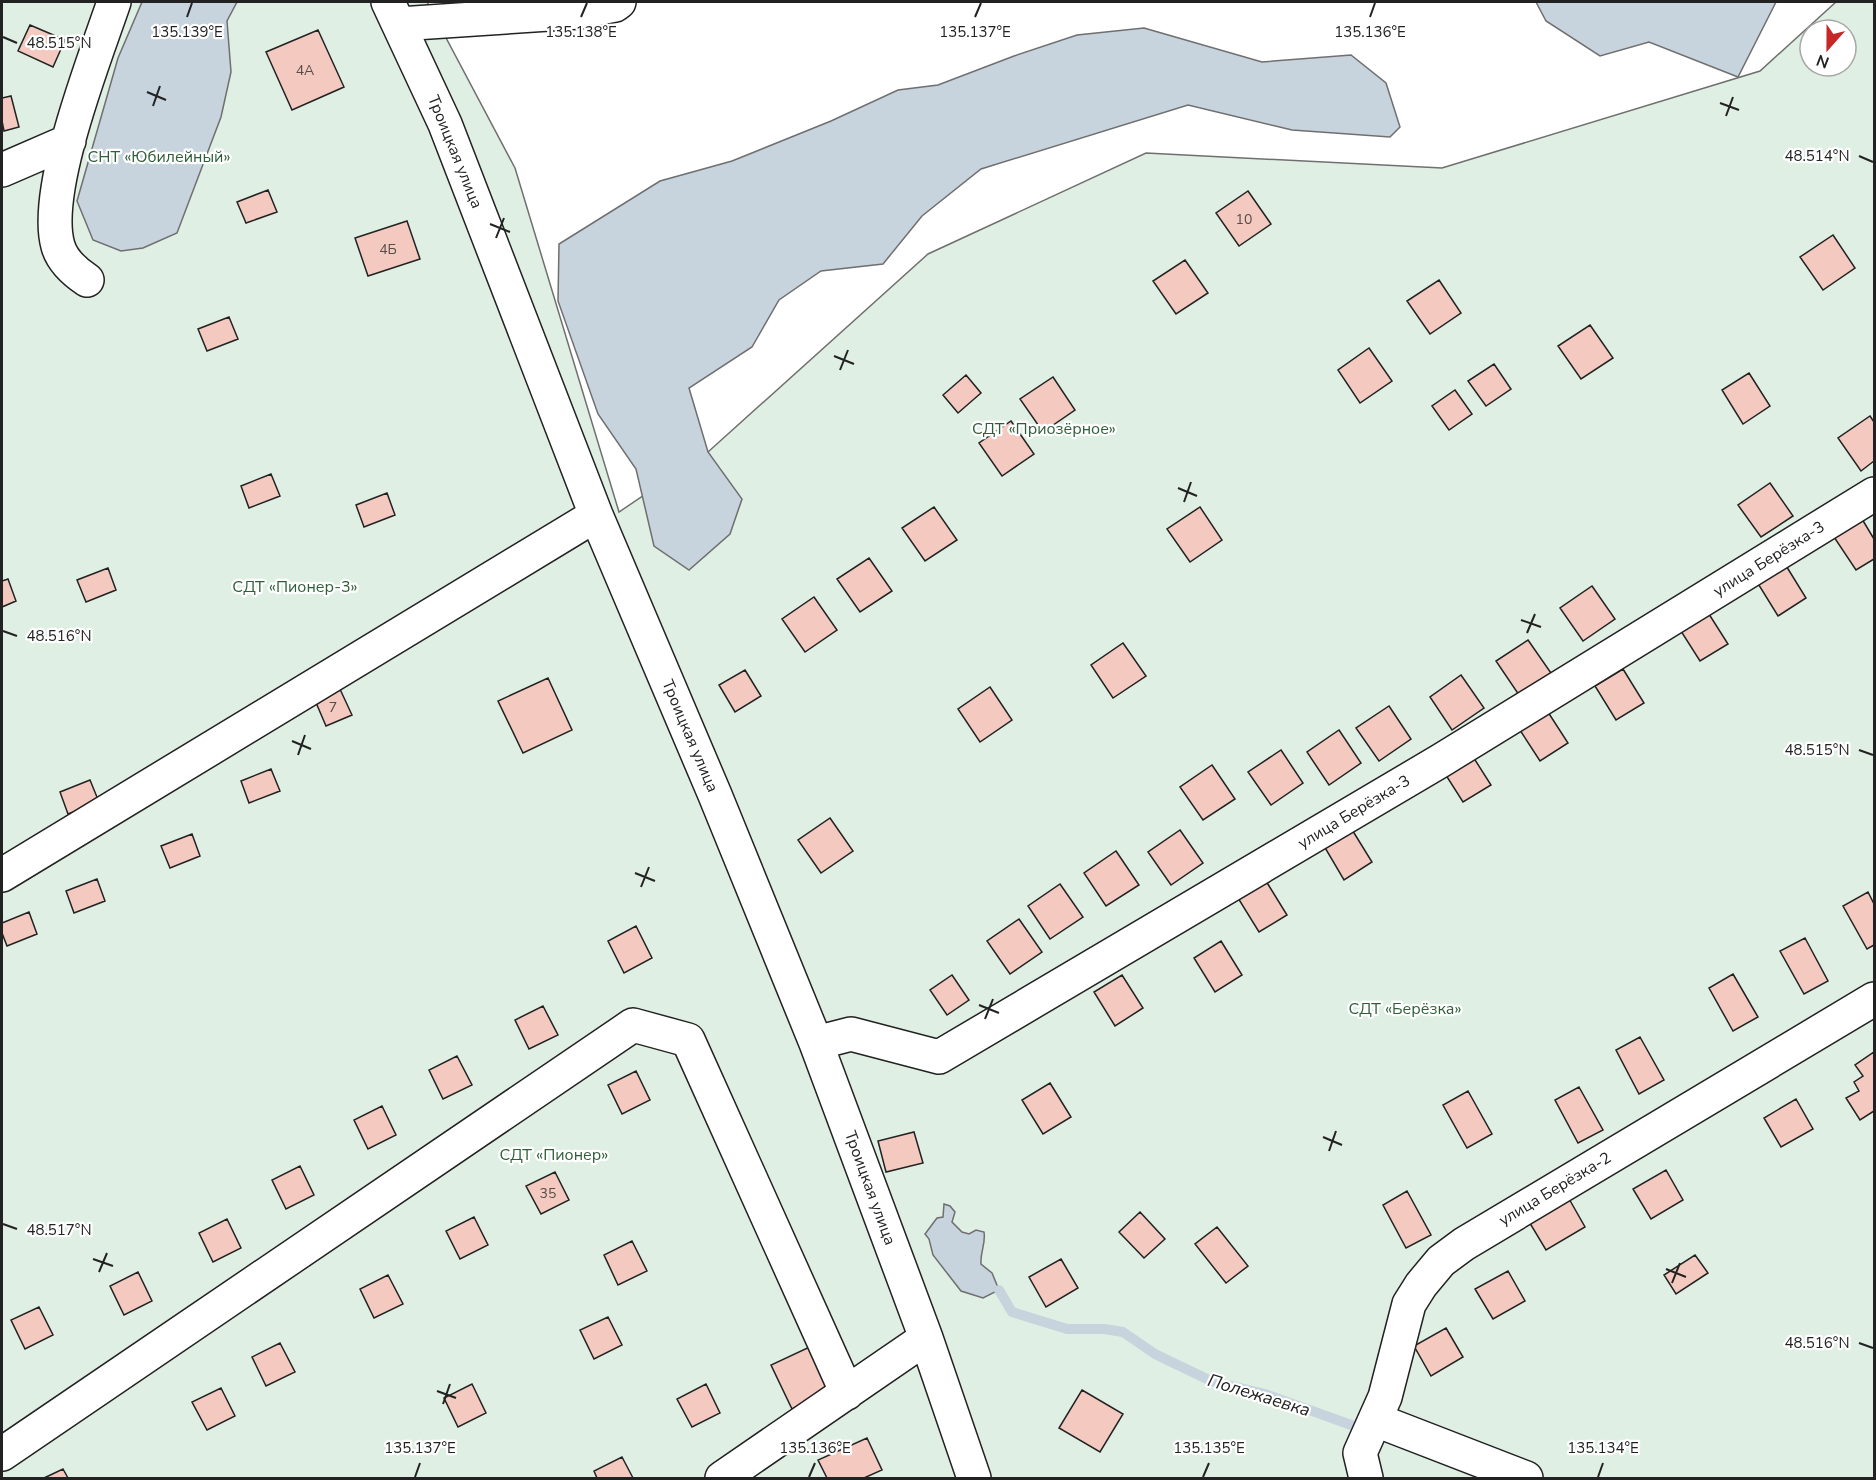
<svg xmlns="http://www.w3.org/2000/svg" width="1876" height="1480" font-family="'Nunito Sans',sans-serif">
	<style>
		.green { fill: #e0efe3; stroke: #6f6f6f; stroke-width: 1.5; fill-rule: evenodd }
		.water { fill: #c7d3dd; stroke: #6f6f6f; stroke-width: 1.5 }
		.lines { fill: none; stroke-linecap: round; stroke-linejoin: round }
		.stream { stroke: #c7d3dd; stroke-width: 10 }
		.building { fill: #f3c9c0; stroke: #222; stroke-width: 1.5 }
		.minor-casing { stroke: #222; stroke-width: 36 }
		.minor { stroke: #fff; stroke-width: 33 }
		.ticks { fill: none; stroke: #222; stroke-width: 2 }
		.labels { text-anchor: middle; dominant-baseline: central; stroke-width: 4.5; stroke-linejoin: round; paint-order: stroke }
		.number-label { font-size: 14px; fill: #564c4a }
		.street-label { font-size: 16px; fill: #222; stroke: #fff }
		.park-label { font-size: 16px; fill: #2f5e38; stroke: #fff }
		.water-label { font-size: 18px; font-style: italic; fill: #222; stroke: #fff }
		.ticks-label { font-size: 15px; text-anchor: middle; fill: #222; stroke: #fff; stroke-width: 4.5; stroke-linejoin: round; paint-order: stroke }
	</style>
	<rect width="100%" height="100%" fill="#fff"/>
	<!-- green -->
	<path class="green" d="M2,2H427L515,168L619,512L708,452L928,254L1146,153L1442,168L1760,71L1836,2H1874V1478H2ZM1810,30H1846V66H1810Z"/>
	<!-- water -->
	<path class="water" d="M142,2H237L227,21L231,72L221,117L177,233L143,248L121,251L93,240L77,201L118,58Z
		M1536,2H1776L1738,77L1649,42L1600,56L1546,21Z
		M1144,28L1262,62L1351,55L1386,83L1400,127L1390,137L1292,130L1188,105L981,169L922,216L883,264L821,271L779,300L752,347L689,388L708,452L742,499L730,534L689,570L654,546L636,469L598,414L558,301L559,244L660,181L732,161L831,121L898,90L938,85L1014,56L1077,35Z
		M944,1204L950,1206L955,1212L952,1222L962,1232L969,1234L976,1230L984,1232C986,1244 980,1252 981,1264L992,1273L999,1290L983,1298L961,1291L933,1255L929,1239L925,1234L937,1218L943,1217Z"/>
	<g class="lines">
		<!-- stream -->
		<path class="stream" d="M999,1290L1012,1312L1067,1329H1104L1123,1332L1155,1354L1211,1381L1265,1394L1365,1430"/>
	</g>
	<!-- building -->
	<path class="building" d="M30,25L65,40L53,67L18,51Z
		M318,30L344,87L292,110L266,52Z
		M11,96L19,127L4,131L2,121V98Z
		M268,190L277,212L246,223L237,202Z
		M1248,191L1271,224L1239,246L1216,213Z
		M407,221L420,259L368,276L355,238Z
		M1833,235L1855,268L1823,290L1800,257Z
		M1185,260L1208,293L1176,314L1153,281Z
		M1439,280L1461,313L1430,334L1407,301Z
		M229,317L238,339L207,351L198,329Z
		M1590,325L1613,358L1581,379L1558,346Z
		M1369,348L1392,381L1360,403L1338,370Z
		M1494,364L1511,389L1486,406L1468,381Z
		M1749,373L1770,406L1743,424L1722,390Z
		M966,375L981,393L958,413L943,395Z
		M1053,377L1075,410L1043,432L1020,399Z
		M1455,390L1472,414L1449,430L1432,406Z
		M1870,416L1874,422V461L1861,471L1838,438Z
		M1011,421L1034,454L1002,476L979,443Z
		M271,474L280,496L249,508L241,486Z
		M1770,483L1793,516L1761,537L1738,505Z
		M387,493L395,515L364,527L356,505Z
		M934,507L957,540L925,561L902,528Z
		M1200,507L1222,540L1190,562L1167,529Z
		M1862,519L1874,539V559L1856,570L1834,537Z
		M869,558L892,591L860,612L837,579Z
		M1785,564L1806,598L1778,616L1757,582Z
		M108,568L116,590L86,602L77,580Z
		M8,579L16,601L2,607V581Z
		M1592,586L1615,619L1583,641L1560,608Z
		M814,597L837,630L805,652L782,619Z
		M1707,611L1728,644L1700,661L1679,628Z
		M1528,640L1551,673L1519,695L1496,661Z
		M1123,643L1146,676L1113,698L1091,665Z
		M1623,669L1644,703L1616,720L1595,686Z
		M745,670L761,696L735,712L719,685Z
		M1461,675L1484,708L1452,730L1430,697Z
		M548,678L572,730L523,753L498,701Z
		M339,687L352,715L326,726L314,698Z
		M990,687L1012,720L980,742L958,709Z
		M1389,706L1411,739L1379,761L1356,728Z
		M1546,709L1568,743L1540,761L1518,727Z
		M1339,730L1361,763L1329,785L1307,752Z
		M1281,750L1303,783L1271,805L1248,772Z
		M1470,752L1491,785L1463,802L1442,769Z
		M1212,765L1235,799L1203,820L1180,787Z
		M271,769L280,791L249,803L241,781Z
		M90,780L99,802L68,814L60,792Z
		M830,818L853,851L821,873L798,840Z
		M1351,828L1372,862L1344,880L1324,846Z
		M1180,830L1203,863L1171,885L1148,852Z
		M192,834L200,856L170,868L161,846Z
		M1116,851L1139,885L1106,906L1084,873Z
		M97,879L105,901L74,913L66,891Z
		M1266,881L1287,915L1259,932L1238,898Z
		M1060,884L1083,917L1050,939L1028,906Z
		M1868,892L1874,904V945L1867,949L1843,906Z
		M29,912L37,934L7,946L2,933V923Z
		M1019,919L1042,952L1010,974L987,941Z
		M636,926L652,958L624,973L608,941Z
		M1805,938L1828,981L1804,994L1780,951Z
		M1221,941L1242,975L1215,992L1194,958Z
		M1733,974L1758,1017L1733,1031L1709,988Z
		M952,975L969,1000L947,1015L930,990Z
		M1122,975L1143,1008L1115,1026L1094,992Z
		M543,1006L558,1035L529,1049L515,1020Z
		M1640,1037L1664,1080L1639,1094L1616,1050Z
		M1874,1052V1111L1860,1120L1846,1098L1859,1091L1854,1082L1863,1076L1855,1065Z
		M457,1056L472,1085L443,1099L429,1070Z
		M636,1071L650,1100L622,1114L608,1085Z
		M1050,1083L1071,1117L1043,1134L1022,1100Z
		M1579,1087L1603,1130L1578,1143L1555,1100Z
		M1468,1091L1492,1134L1467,1148L1443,1105Z
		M1796,1099L1813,1129L1781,1147L1764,1118Z
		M382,1106L396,1135L368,1149L354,1120Z
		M914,1132L923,1163L886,1172L878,1141Z
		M300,1166L314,1195L286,1209L272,1180Z
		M1666,1170L1683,1200L1651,1219L1633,1189Z
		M555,1172L569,1200L541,1214L526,1186Z
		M1407,1191L1431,1235L1406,1248L1383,1205Z
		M1568,1197L1585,1227L1546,1250L1528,1220Z
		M1140,1212L1165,1239L1144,1258L1119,1232Z
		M474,1217L488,1245L460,1259L446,1231Z
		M227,1219L241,1248L213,1262L199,1233Z
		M1217,1227L1248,1266L1226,1283L1195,1244Z
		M632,1241L647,1271L618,1285L604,1255Z
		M1695,1255L1708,1273L1676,1294L1664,1275Z
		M1061,1259L1078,1288L1046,1307L1029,1277Z
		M1508,1271L1525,1301L1493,1319L1475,1289Z
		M138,1272L152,1301L124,1315L110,1286Z
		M388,1275L403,1304L374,1318L360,1289Z
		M39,1307L53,1335L25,1349L11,1320Z
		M608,1317L622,1345L594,1359L580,1330Z
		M1446,1328L1463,1357L1431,1376L1414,1346Z
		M280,1343L295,1372L266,1386L252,1357Z
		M816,1344L837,1388L792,1409L771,1365Z
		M472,1384L486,1413L458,1427L444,1398Z
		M706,1384L720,1413L692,1427L677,1399Z
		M221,1388L235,1416L207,1430L192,1402Z
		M1082,1390L1123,1414L1100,1452L1059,1428Z
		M867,1438L882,1470L864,1478H827L818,1460Z
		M622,1457L633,1478H597L594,1471Z
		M63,1469L68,1478H44Z"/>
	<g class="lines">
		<!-- minor casing -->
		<g class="minor-casing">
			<path id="minor" d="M388,2L445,124L596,515L715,795L816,1043L926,1338L974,1478
				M399,24L579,12L615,5L619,2
				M2,170L69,141
				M87,280C75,272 62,260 58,246C42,191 95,58 114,2
				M2,875L596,515
				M816,1043L851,1034L939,1057L1440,761L1874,494
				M1376,1420L1526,1478
				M2,1454L633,1025L688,1040L847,1393
				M722,1478L926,1338
				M1366,1478L1360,1453L1385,1397L1409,1304L1421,1285L1441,1261L1464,1244L1874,999"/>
		</g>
		<!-- minor -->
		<use href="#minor" class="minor"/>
	</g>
	<!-- ticks -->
	<path class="ticks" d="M187,17L192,3M581,17L587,3M975,17L981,3M1370,17L1375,3M3,37L17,43M147,92L166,100M1720,103L1739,110M153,106L160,86M1726,116L1733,97M1859,156L1873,162M490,224L510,232M496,238L504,218M834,356L854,364M840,370L848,350M1178,488L1197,496M1184,502L1191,482M1521,620L1541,627M3,631L17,636M1527,633L1535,614M292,741L311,749M1859,750L1873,755M298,755L305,735M635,873L655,881M641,887L649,867M979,1005L999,1013M985,1019L993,999M1323,1137L1342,1145M1329,1151L1336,1131M3,1224L17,1229M93,1259L113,1266M1666,1269L1686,1277M99,1272L107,1253M1672,1283L1680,1263M1859,1343L1873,1348M437,1391L456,1398M443,1404L450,1384M415,1477L420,1463M809,1477L815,1463M1203,1477L1209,1463M1598,1477L1603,1463"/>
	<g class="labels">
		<!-- number labels -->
		<g class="number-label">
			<text x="305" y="70">4А</text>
			<text x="1244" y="219">10</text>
			<text x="388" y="249">4Б</text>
			<text x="333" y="707">7</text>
			<text x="548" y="1193">35</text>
		</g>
		<!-- street labels -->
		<g class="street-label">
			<text transform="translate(455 152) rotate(68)">Троицкая улица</text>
			<text transform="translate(1769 559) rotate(-32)">улица Берёзка-3</text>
			<text transform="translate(690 736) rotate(67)">Троицкая улица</text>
			<text transform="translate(1354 812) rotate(-31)">улица Берёзка-3</text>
			<text transform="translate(870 1188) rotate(70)">Троицкая улица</text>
			<text transform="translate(1555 1189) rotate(-31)">улица Берёзка-2</text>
		</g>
		<!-- park labels -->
		<g class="park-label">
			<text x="159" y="157">СНТ «Юбилейный»</text>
			<text x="1044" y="429">СДТ «Приозёрное»</text>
			<text x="295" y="587">СДТ «Пионер-3»</text>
			<text x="1405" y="1009">СДТ «Берёзка»</text>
			<text x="554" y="1155">СДТ «Пионер»</text>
		</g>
		<!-- water labels -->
		<g class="water-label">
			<text transform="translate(1259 1395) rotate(17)">Полежаевка</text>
		</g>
	</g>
	<g class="ticks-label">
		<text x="975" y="37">135.137°E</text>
		<text x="187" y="37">135.139°E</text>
		<text x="581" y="37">135.138°E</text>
		<text x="1370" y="37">135.136°E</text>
		<text x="59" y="48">48.515°N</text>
		<text x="1817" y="161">48.514°N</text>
		<text x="59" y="641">48.516°N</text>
		<text x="1817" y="755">48.515°N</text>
		<text x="59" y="1235">48.517°N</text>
		<text x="1817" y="1348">48.516°N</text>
		<text x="420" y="1453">135.137°E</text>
		<text x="815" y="1453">135.136°E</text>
		<text x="1209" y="1453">135.135°E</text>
		<text x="1603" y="1453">135.134°E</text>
	</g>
	<!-- border -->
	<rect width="1876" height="1480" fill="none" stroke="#222222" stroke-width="6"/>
	<!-- north arrow -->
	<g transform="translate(1828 48) rotate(201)"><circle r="28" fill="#ffffff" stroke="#a7a7a7" stroke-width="1.5"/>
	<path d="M0-4.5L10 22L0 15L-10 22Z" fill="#c62828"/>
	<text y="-9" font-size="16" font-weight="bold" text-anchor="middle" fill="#222222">N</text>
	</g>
</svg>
